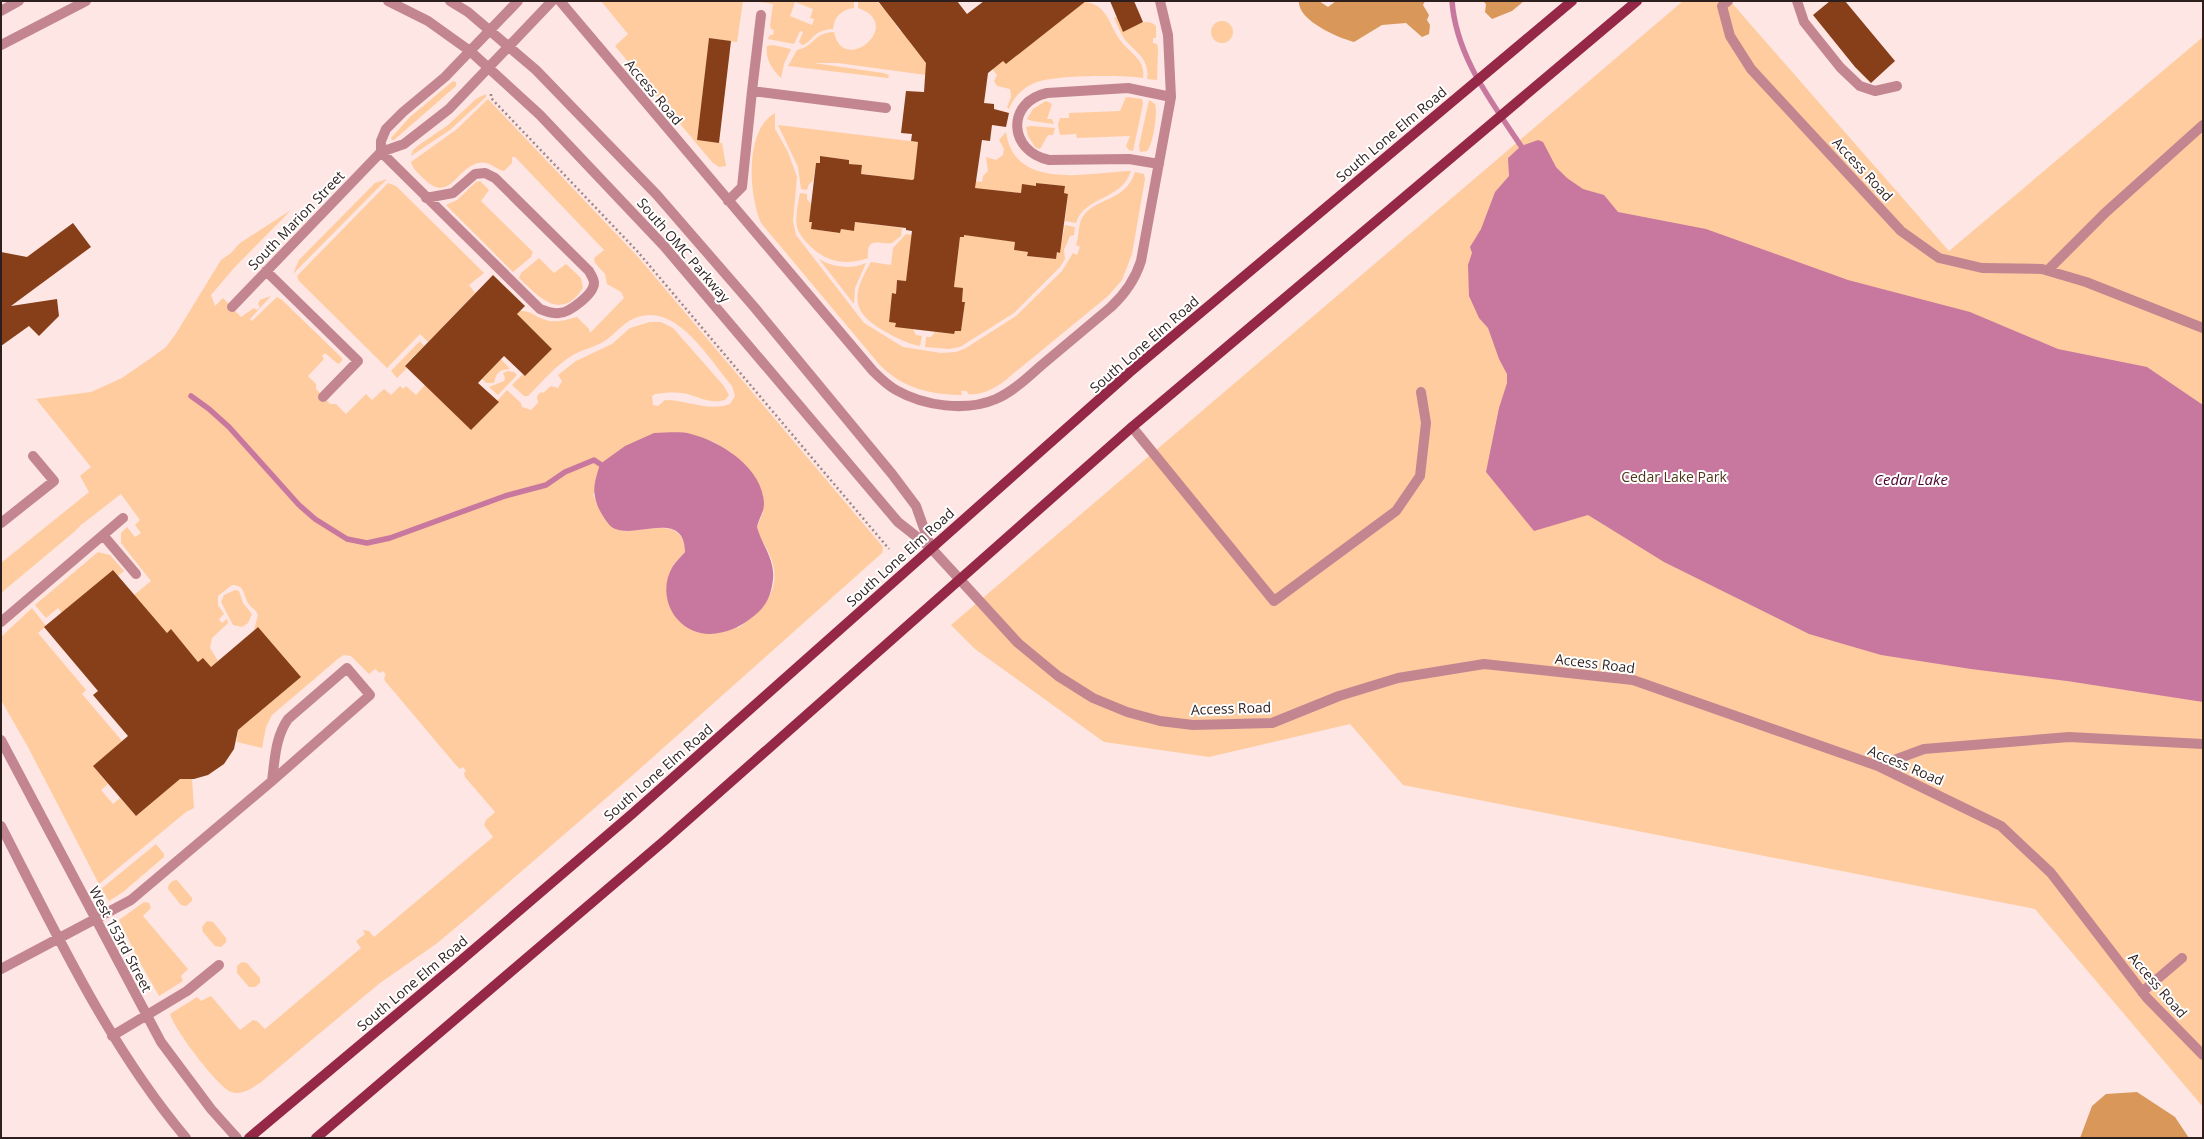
<svg xmlns="http://www.w3.org/2000/svg" width="2204" height="1139" font-family="'Open Sans',sans-serif">
	<style>
		.green { fill: #ffcc9f; fill-rule: evenodd }
		.forest { fill: #d9985a }
		.water { fill: #c8789f }
		.lines { fill: none; stroke-linecap: round; stroke-linejoin: round }
		.stream { stroke: #c8789f; stroke-width: 5.5 }
		.building { fill: #873f1a }
		.path { stroke: #9c8987; stroke-width: 2.5; stroke-dasharray: 2 3; stroke-linecap: butt }
		.minor { stroke: #c38690; stroke-width: 10 }
		.major { stroke: #952846; stroke-width: 10 }
		.labels { text-anchor: middle; dominant-baseline: central; stroke-width: 4; stroke-linejoin: round; paint-order: stroke }
		.street-label { font-size: 14px; fill: #2d1f1e; stroke: #fff }
		.park-label { font-size: 14px; fill: #50341a; stroke: #fff }
		.water-label { font-size: 15px; font-style: italic; fill: #4d0330; stroke: #fff }
	</style>
	<rect width="100%" height="100%" fill="#fde6e3"/>
	<!-- green -->
	<path class="green" d="M601,1H743L737,42L709,38L697,140L722,143L726,166L719,167L712,162L615,46L628,34Z
		M753,1H854V8C842,9 834,17 833,29C811,30 813,43 802,45L799,42L803,32L800,31L794,44L768,39L770,35H773L774,30L771,29L770,26L773,4ZM795,2L813,9L810,18L814,19L812,25L790,16Z
		M858,1H877L883,8L887,6L891,18L900,31L904,28L911,38L908,40L918,53H930L926,75L838,63H814L883,73L889,75L888,78L788,66L797,50C814,47 814,32 834,32C843,77 906,24 858,8Z
		M1075,1C1108,1 1106,20 1120,40C1130,54 1146,59 1143,78C1121,75 1058,75 1037,82C1025,86 1013,97 1009,109L1007,107L1011,97L1010,89L997,86L994,81L997,75L990,66L1003,61L1006,64L1079,6Z
		M1683,1H1730L1949,251L2203,37V1107L2035,909L1403,785L1350,724L1209,757L1104,742L975,649L951,625Z
		M1117,17L1123,32C1133,27 1147,16 1156,26V38H1153V43L1157,44L1158,48L1157,80L1147,79C1150,60 1137,53 1126,41C1121,35 1118,26 1114,18Z
		M1211 32a11 11 0 1 1 22 0a11 11 0 1 1-22 0Z
		M773,45L791,49L784,64L781,78C772,69 765,59 767,46Z
		M453,81L456,82V86L394,140H392L391,138L410,117Z
		M486,94V97L450,130L411,156L413,150L419,145L448,125L476,99Z
		M1126,97L1142,99L1143,104L1133,151L1129,150L1126,146L1130,136L1077,138L1076,134L1060,135L1058,125L1060,118H1069V113L1120,111Z
		M488,99L639,258L883,547L882,553L634,774L471,915L436,944L380,983L260,1083C252,1088 242,1096 231,1092C217,1086 174,1029 170,1014L197,997L201,1001L211,996L240,1030L253,1020L257,1021L265,1029L361,948L356,941L365,934L363,930L369,931L374,937L493,837L484,825L486,820L495,812L465,777L464,773L466,771L463,767L460,769L455,764L385,681L384,678L386,675L383,671L380,673L375,669L369,674L351,656L344,655L339,658L272,715L266,727L262,748L237,742L238,730L301,677L258,627L254,630L258,615C256,609 251,608 248,603C243,594 245,585 232,585L218,596V605L224,614L219,619L222,623L227,619L228,623L212,638L210,648L218,661L206,671L171,630L167,633L134,595L151,581L121,543V533L127,527L135,537L141,533L135,525L140,520L121,494L81,525L74,532L1,593V563L89,492L80,476L91,467L36,399L91,392L122,378L151,358L166,347L175,335L221,260L231,253L240,243L291,210L234,268L211,295L215,306L223,298L241,317L254,308L257,310L260,307L258,304L260,300L271,296L250,319L252,321L277,297L282,300L342,358V361L338,364L325,353L322,356L324,359L308,376L316,384V389L330,404H336L346,414L366,394L372,400L384,389L391,395L400,386L403,389L406,386L416,395L425,385L471,430L498,403L497,401L507,390L521,403L522,407L531,410L538,403L537,396L541,392L543,393L551,386L558,388L562,381L558,375L576,361L612,344L630,328L650,322H661L673,328L723,385L729,395L725,400C707,405 696,394 681,393C672,392 663,393 655,394L652,396L653,405L658,406L665,400C688,400 708,412 730,404L735,396L732,386C709,359 676,301 635,318C623,323 616,333 606,340C596,347 583,349 573,355C555,366 542,382 528,396H524L512,385L523,374L525,376L552,349L517,314L520,311C530,310 534,316 543,319C554,324 565,320 577,317L589,329L590,333L624,298L621,292L607,284L605,274L595,263L594,258L604,250L515,157H512V163L504,171C495,169 489,160 478,163C456,168 450,204 424,179C419,174 413,169 411,162L457,129ZM689,434L714,442L733,454L763,512L757,527C760,539 768,549 772,561C782,592 760,612 738,628L673,565L685,552C684,521 658,528 636,530C633,530 627,532 624,531C607,525 599,510 593,494Z
		M1149,100L1155,104C1158,112 1153,145 1147,151L1140,152L1139,146Z
		M1046,101L1052,104L1047,119H1052L1054,124L1032,121L1027,119L1033,109Z
		M775,113V129L788,152L797,177L793,221L796,235L864,323L903,347L941,353L956,352L966,348L1016,316L1062,271L1073,253L1077,255L1080,247L1076,245C1079,237 1078,225 1082,218C1094,197 1125,203 1135,172L1144,174L1145,179L1132,254L1122,280L1108,296L1002,383C992,389 980,396 968,394L967,391H961L962,395H959C927,394 901,387 879,364L761,223C749,196 744,130 775,113Z
		M778,125L918,142L916,163L926,165L924,180L912,179V184L909,180L881,176L873,179V175L861,174L862,165L849,164V160L820,156V163H816L813,181L809,184L807,190L801,189L798,167Z
		M1031,126L1055,128L1053,135H1048L1040,149L1035,147L1028,136L1026,127Z
		M1006,132C1014,191 1087,173 1128,171H1131C1121,201 1084,196 1076,223L1065,221L1068,194L1064,193L1065,186L1036,183V186L1022,185L1021,193L973,188V181L982,182L983,176L988,171L986,157L996,160L1003,155L1004,149L999,140Z
		M387,179L380,186L293,274L299,260L375,183Z
		M480,181L489,190L481,201L533,252L531,257L513,272L446,205L457,200L476,182Z
		M388,183L396,186L484,273L469,285L475,293L428,342L420,334L387,368L299,281L297,276Z
		M800,193L807,194V199L811,204L809,222H812V229L840,233L841,229L854,231L855,222L902,228L901,236L892,243C880,245 866,235 868,258C845,266 826,262 809,245C804,240 799,234 797,227C795,216 798,204 800,193Z
		M1065,225L1075,227L1074,235L1070,236L1064,250L1065,259L1060,267L1014,313L960,347L949,349L925,347L926,337H931L935,332L954,334L955,331H961L965,303L962,302L963,289L954,287L960,237H964V232L967,235L1015,242L1014,250L1028,252L1027,256L1056,259L1057,252H1060Z
		M906,234L912,235L906,281L897,280L896,294H892L889,322L896,323V327L913,329L916,335L922,336L920,346C906,343 897,338 884,331C850,312 852,294 871,262L891,265L893,248Z
		M539,258L554,273L566,264L581,278L583,288C561,322 539,297 519,278L521,273Z
		M819,259C832,267 851,270 866,263L855,288L854,304Z
		M420,341L424,346L405,365L407,368L397,378L391,371Z
		M501,359L510,369C497,370 497,373 494,383H486L482,379Z
		M508,371L514,372L517,375L498,395L489,387L504,381L505,378L503,373Z
		M98,552L110,555L124,571L118,576L113,570L62,613L58,608L46,618L35,605Z
		M235,590L239,591L243,603L252,614L248,623L242,627L233,625L221,602L224,595Z
		M32,608L46,626L38,633L86,690L82,694L122,741L93,766L108,784L101,790L113,804L120,798L136,816L181,778L192,779L194,808L186,812L99,884L29,749L1,700V637Z
		M156,844L164,854V857L123,892L109,901L101,889Z
		M177,880L192,898V901L186,906L181,905L168,889C168,884 172,880 177,880Z
		M144,902L149,903L151,908L143,916L188,969L181,976L183,981L159,996L138,959L119,920Z
		M207,921L213,922L226,938V942L221,947L215,946L203,932L202,927Z
		M242,962L247,963L260,978V983L255,987H249L237,973V966Z"/>
	<!-- forest -->
	<path class="forest" d="M1299,1H1319L1328,7L1336,1H1425L1423,5L1429,15L1427,20L1430,25L1429,34L1422,37L1406,23L1382,25L1354,42C1338,38 1297,20 1299,1Z
		M1483,1H1524L1512,11L1492,19L1485,12L1486,4Z
		M2137,1092L2175,1117L2189,1138H2080L2092,1106L2106,1094Z"/>
	<!-- water -->
	<path class="water" d="M1538,140L1543,142L1556,167L1567,178L1583,189L1604,195L1618,212L1706,229L1848,280L1970,312L2058,349L2147,367L2203,405V702L2067,681L1971,669L1881,655L1809,634L1664,562L1588,515L1534,531L1486,472L1499,408L1507,383V374L1499,359L1488,328L1479,318L1469,296L1468,265L1472,253L1470,247L1481,229L1495,192L1509,176L1508,158L1521,146Z
		M654,433C666,433 680,431 691,434C722,442 763,468 764,504C764,512 759,518 757,527C762,545 775,559 773,579C771,598 765,608 750,619C738,628 726,633 710,634C675,634 655,595 673,566C676,561 681,557 685,552C684,508 636,540 613,528C608,525 603,516 600,511C591,492 594,484 600,464L625,446Z"/>
	<g class="lines">
		<!-- stream -->
		<path class="stream" d="M1452,1C1456,56 1491,101 1521,146
			M191,396L209,409L229,427L299,505L315,519L347,539L367,543L390,538L505,496L546,485L565,472L594,460L600,464"/>
	</g>
	<!-- building -->
	<path class="building" d="M878,1H957L967,14L984,1H1086L1006,64L1003,61L988,73L984,103L994,104V109L1009,113L1006,127L992,125L990,141L982,140L975,188L1021,193L1022,184L1036,186V183L1065,186L1064,193L1068,194L1060,253L1057,252L1056,259L1027,256L1028,252L1014,250L1015,242L964,235V237H960L954,287L963,288L962,302H965L961,331H955L954,334L895,327L896,323L889,322L892,293L896,294L897,280L906,281L912,231L906,230V228L855,222L854,231L841,229L840,233L811,229L812,222H809L816,163H820V156L849,160V164L862,165L861,174L912,180L914,179L918,142L911,141L912,134L901,133L906,91L924,92L926,63Z
		M1110,1H1134L1143,22L1123,32Z
		M1830,1H1845L1895,61L1871,83L1855,67L1813,15Z
		M709,38L731,41L719,143L697,140Z
		M73,223L91,247L11,306L57,299L59,316L39,336L29,326L1,346V252L27,257Z
		M493,275L525,306L517,314L552,349L525,376L504,356L478,383L499,402L471,430L405,366Z
		M113,570L167,633L171,629L198,662L203,658L211,667L258,627L301,677L238,730L234,749L224,764L208,775L194,779H180L136,816L93,766L128,736L93,695L98,691L44,627Z"/>
	<g class="lines">
		<!-- path -->
		<path class="path" d="M491,94V98L638,252L889,549"/>
		<!-- minor -->
		<path class="minor" d="M388,1L428,21L470,51L540,115L664,246L898,522L931,548L1018,643L1058,676L1093,698L1127,712L1160,721L1193,725L1272,723L1339,696L1398,678L1484,664L1633,680L1878,766L2001,826L2051,873L2147,998L2203,1055
			M450,1L468,12L536,70L657,195L755,308L892,474L916,506L931,548
			M560,1L873,371C880,378 887,385 896,390C924,406 966,412 996,399C1014,391 1029,376 1043,364C1066,345 1088,326 1111,307C1125,294 1135,280 1141,261L1171,97L1168,35L1160,1
			M1728,1L1722,6L1730,36L1751,69L1901,231L1939,258L1982,268L2042,269L2086,282L2203,328
			M1797,1L1804,22L1840,67L1860,86L1875,91L1897,86
			M1,11L19,1
			M1,45L86,1
			M752,91L761,15
			M381,152L540,309C546,311 552,314 559,313C569,313 594,294 594,283C594,279 591,275 589,271L495,178L485,173L475,174L453,193L426,198
			M381,152V141L386,129L403,112L445,77L518,1
			M1159,164L1129,159L1049,160C1008,151 1006,102 1047,93L1128,88L1171,97
			M728,201L742,187L752,91L886,108
			M2048,270L2105,213L2203,125
			M266,271L358,361L323,397
			M232,307L381,152L404,144L449,109L552,1
			M1132,427L1274,601L1396,511L1420,476L1426,423L1421,392
			M1,523L54,481L33,456
			M103,535L136,574
			M1,622L123,518
			M1,740L161,1042L211,1109L237,1138
			M1878,766L1924,749L2069,737L2203,744
			M1,826C56,933 108,1045 186,1138
			M1,969L131,900L272,781L370,695L347,668L288,719C275,738 275,759 272,781
			M2142,992L2182,958
			M112,1036L187,991L219,965"/>
		<!-- major -->
		<path class="major" d="M249,1138L458,963L632,814L1130,372L1572,1
			M316,1138L664,841L1132,427L1637,1"/>
	</g>
	<g class="labels">
		<!-- street labels -->
		<g class="street-label">
			<text transform="translate(654 92) rotate(50)">Access Road</text>
			<text transform="translate(1391 134) rotate(-40)">South Lone Elm Road</text>
			<text transform="translate(1863 169) rotate(47)">Access Road</text>
			<text transform="translate(296 220) rotate(-46)">South Marion Street</text>
			<text transform="translate(684 250) rotate(49)">South OMC Parkway</text>
			<text transform="translate(1144 344) rotate(-41)">South Lone Elm Road</text>
			<text transform="translate(900 557) rotate(-42)">South Lone Elm Road</text>
			<text transform="translate(1595 663) rotate(7)">Access Road</text>
			<text transform="translate(1231 708) rotate(-2)">Access Road</text>
			<text transform="translate(1906 765) rotate(23)">Access Road</text>
			<text transform="translate(658 772) rotate(-41)">South Lone Elm Road</text>
			<text transform="translate(121 939) rotate(62)">West 153rd Street</text>
			<text transform="translate(412 983) rotate(-40)">South Lone Elm Road</text>
			<text transform="translate(2158 985) rotate(49)">Access Road</text>
		</g>
		<!-- park labels -->
		<g class="park-label">
			<text x="1674" y="476">Cedar Lake Park</text>
		</g>
		<!-- water labels -->
		<g class="water-label">
			<text x="1911" y="479">Cedar Lake</text>
		</g>
	</g>
	<!-- border -->
	<rect width="2204" height="1139" fill="none" stroke="#2d1f1e" stroke-width="4"/>
</svg>
